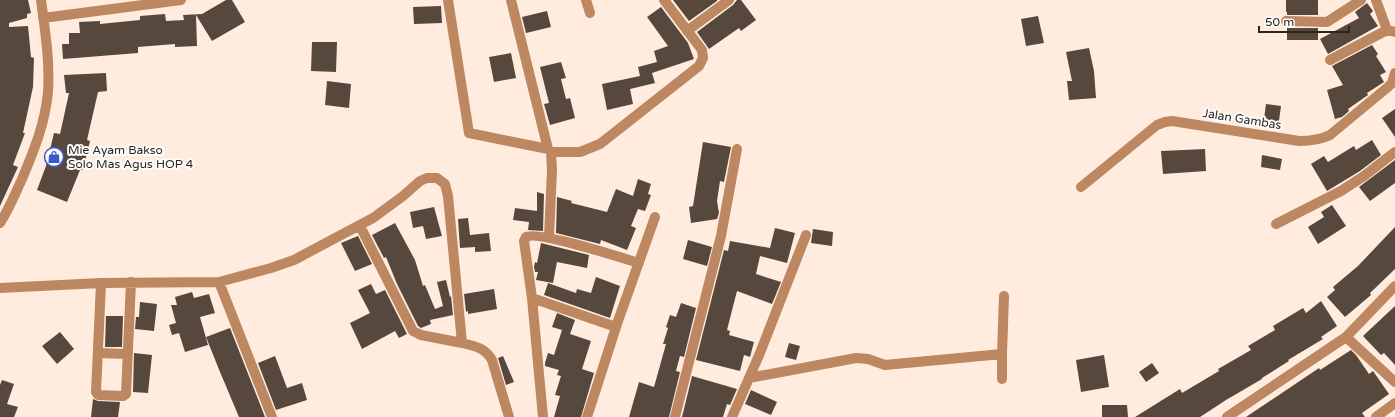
<svg xmlns="http://www.w3.org/2000/svg" width="1395" height="417" font-family="'Varela Round',sans-serif">
	<style>
		.building { fill: #57483d }
		.lines { fill: none; stroke-linecap: round; stroke-linejoin: round }
		.minor { stroke: #bc8761; stroke-width: 10 }
		.labels { text-anchor: middle; dominant-baseline: central; stroke-width: 4; stroke-linejoin: round; paint-order: stroke }
		.street-label { font-size: 12px; fill: #2c2520; stroke: #fdfdfd }
		.poi-label { font-size: 12px; fill: #2c2520; stroke: #fdfdfd; text-anchor: start }
	</style>
	<rect width="100%" height="100%" fill="#ffecdf"/>
	<!-- building -->
	<path class="building" d="M0,0H28L31,13L27,14V18L9,23V27L28,26L31,57L34,58L33,87L23,133H25L13,165L18,167L0,206Z
		M226,0H232L245,22L212,41L196,15L197,46L175,47V44L138,47V53L63,59L62,44H69V33H80L79,22L100,21V24L140,20V16L165,14L166,21L184,20L183,15L202,14Z
		M673,0H717V1L689,21Z
		M737,0H741L756,20L741,31L739,28L709,49L697,32L733,5Z
		M1286,0H1318V15H1287V12H1286Z
		M1367,3L1373,11L1370,14L1378,26L1328,54L1320,39L1359,18L1355,12Z
		M441,6L442,23L414,24L413,7Z
		M661,7L688,43L694,59L652,73L655,83L630,89L633,104L607,110L602,84L640,76L638,67L657,62L654,51L668,46L647,17Z
		M547,11L551,27L526,33L522,17Z
		M1038,16L1044,43L1026,46L1021,19Z
		M1287,28H1318V40H1287Z
		M312,42H337L336,72L311,71Z
		M1372,45L1378,54L1376,56L1386,72L1380,75L1384,82L1367,93L1368,95L1348,109L1349,111L1342,117L1335,119L1327,90L1343,85L1332,66Z
		M1089,48L1094,71L1096,98L1069,100L1067,81H1072L1066,52Z
		M511,53L516,78L494,82L489,57Z
		M561,62L566,78L561,79L566,99L570,98L575,118L550,125L544,104L549,103L540,67Z
		M106,73L107,91L98,92L87,140L90,141L83,170H80L67,202L37,190L46,166L54,133L60,134L69,93H66L64,75Z
		M327,81L351,84L349,108L325,105Z
		M1266,104L1281,106L1278,128L1263,126Z
		M1395,109V137L1382,118Z
		M1372,140L1381,155L1360,171L1327,191L1311,164L1324,156L1328,162L1354,146L1356,150Z
		M703,142L731,147L724,182L720,181L717,201L719,213L717,219L691,223L689,207L693,206Z
		M1205,149L1206,171L1163,174L1161,151Z
		M1262,155L1282,159L1280,170L1261,167Z
		M1395,160V183L1370,201L1359,187Z
		M638,179L651,184L648,194L651,195L645,211L638,209L631,226L636,228L627,250L601,240L600,244L556,233L557,197L572,201L571,203L607,212L616,189L633,196Z
		M537,192L544,194L543,231L528,230L529,222L513,220L515,208L537,211Z
		M1332,205L1346,226L1318,244L1308,227L1324,217L1321,212Z
		M434,207L442,236L426,239L423,226L413,228L410,212Z
		M468,218L470,235L489,233L491,251L475,252V247L460,248L458,219Z
		M395,223L415,260L423,286L425,285L435,309L443,306L437,282L446,280L450,297L451,296L453,315L430,320L431,324L421,328L418,326L397,284L386,257L384,258L372,235Z
		M1395,227V269L1370,293L1371,295L1345,317L1327,297L1335,290L1333,287L1358,266Z
		M775,228L795,233L787,263L760,256L756,274L781,282L772,304L737,291L727,330L730,331L729,335L754,342L750,357L744,355L740,371L696,360L724,250L728,251L730,241L770,248Z
		M813,229L833,232L832,246L811,243Z
		M358,236L372,264L355,271L341,243Z
		M688,240L712,247L707,266L683,259Z
		M541,243L589,255L587,268L557,262L553,283L536,280L538,272H535L534,267L535,262L537,263Z
		M596,277L620,286L610,318L544,295L548,283L576,293L577,289L591,293Z
		M371,284L376,294L385,290L407,334L399,338L395,331L362,349L350,323L370,313L358,290Z
		M494,289L497,309L468,314V311L466,312L464,294Z
		M192,292L194,298L209,294L215,313L200,317L208,345L185,352L179,333L172,335L169,325L176,323L171,305H177L175,297Z
		M1321,301L1337,326L1321,337L1323,339L1288,360L1289,361L1262,378V379L1226,400L1200,417H1135L1180,389L1182,393L1219,371L1218,369L1251,350L1248,346L1275,330L1273,326L1303,308L1306,313Z
		M140,302L157,304L154,331L135,329L136,317H139Z
		M681,303L696,308L684,357L680,356L676,371L680,372L669,417H629L639,382L654,387L666,344H663L668,328L666,327L670,315L676,317Z
		M1395,306V365L1384,353L1381,355L1363,336Z
		M557,313L575,320L570,334L591,341L582,369L594,373L581,417H554L560,396L555,395L561,376L557,375L559,370L545,366V363L548,353L554,355L562,330L552,327Z
		M106,316H123L122,347H105Z
		M230,328L265,417H239L220,372L206,337Z
		M60,332L74,349L57,364L42,346Z
		M789,343L800,346L796,360L785,357Z
		M1351,350L1356,355L1369,374L1373,371L1389,394L1362,413L1365,417H1246L1319,368L1320,370Z
		M134,353L152,355L148,393L133,392Z
		M1104,355L1109,387L1081,392L1076,360Z
		M275,356L287,388L302,383L307,400L276,410L258,363Z
		M503,356L514,382L506,385L498,358Z
		M1152,363L1159,373L1146,382L1139,372Z
		M692,376L737,389L730,405L727,404L723,417H682Z
		M2,380L14,384L7,404L18,407L14,417H0V385Z
		M751,390L777,402L771,415L745,404Z
		M93,399L98,401L120,402L118,417H91Z
		M1102,405H1127L1128,417H1102Z"/>
	<g class="lines">
		<!-- minor -->
		<path class="minor" d="M448,0L469,133L548,149L511,0
			M586,0L590,13
			M1376,0L1387,30
			M43,18L181,0
			M1286,21L1327,22L1361,0
			M687,31L729,0
			M1330,60L1387,30L1395,32
			M548,149L551,152H580L600,144L699,66L703,58L702,50L664,0
			M1081,187L1157,125L1165,122L1172,121L1299,141C1311,141 1320,140 1330,135L1388,87L1392,83L1395,73
			M0,223C9,209 15,194 22,179C34,150 45,124 48,92C50,61 45,30 41,0
			M1276,224L1341,191L1364,176L1395,152
			M360,226L413,331L421,335L462,343
			M549,237L552,170L551,152
			M219,282L272,417
			M101,283L96,392L98,395L123,396L126,394L131,282
			M0,288L101,283L219,282L271,268L294,260L373,218L403,196L420,181L427,178H437L445,184L448,196L462,343C475,346 485,348 492,360L509,417
			M532,298L616,327
			M1346,337L1395,382
			M98,353L127,354
			M1002,354L1004,296
			M749,378L856,358L868,359L885,365L1002,354V379
			M543,417L532,298L524,241L526,237C536,230 622,258 639,263
			M587,417L618,321L655,217
			M675,417L721,236L737,149
			M732,417L760,353L806,235
			M1227,417L1346,337L1395,286
			M1376,417L1395,403"/>
	</g>
	<!-- icons -->
	<defs>
		<g id="shop-ring" transform="scale(1)"><circle r="9.5" fill="#fdfdfd" stroke="#385bcc" stroke-width="1.5"/><path d="M-5-2.5h2.3a2.7 3.5 0 0 1 5.4 0H5L5.5 6h-11ZM-1.5-2.5h3a1.5 2.3 0 0 0-3 0Z" fill="#385bcc"/></g>
	</defs>
	<g fill-rule="evenodd">
		<use href="#shop-ring" x="54" y="157"/>
	</g>
	<g class="labels">
		<!-- street labels -->
		<g class="street-label">
			<text transform="translate(1242 119) rotate(9)">Jalan Gambas</text>
		</g>
		<!-- poi labels -->
		<g class="poi-label">
			<text x="68" y="150">Mie Ayam Bakso<tspan x="68" dy="14">Solo Mas Agus HOP 4</tspan></text>
		</g>
	</g>
	<!-- scale -->
	<path d="M1259 26v6h90v-6" fill="none" stroke="#2c2520" stroke-width="2"/>
	<text x="1265" y="26" font-size="12" fill="#2c2520" stroke="#fdfdfd" stroke-width="3" paint-order="stroke">50 m</text>
</svg>
